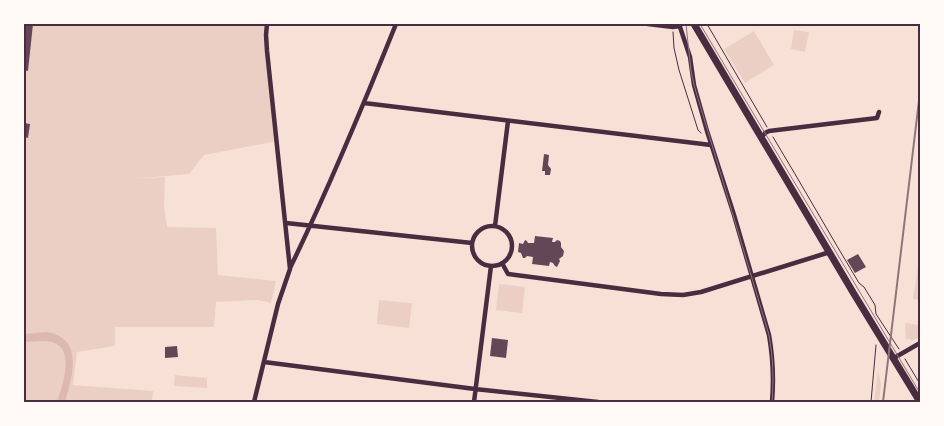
<svg xmlns="http://www.w3.org/2000/svg" width="944" height="426" font-family="'Sofia Sans Condensed',sans-serif">
	<style>
		.green { fill: #ebcfc5 }
		.water { fill: #dcb8b0 }
		.building { fill: #644757 }
		.lines { fill: none; stroke-linecap: round; stroke-linejoin: round }
		.path { stroke: #4a2c40; stroke-width: 1 }
		.minor { stroke: #4a2c40; stroke-width: 4.5 }
		.primary { stroke: #4a2c40; stroke-width: 7 }
		.tram { stroke: #8f747c; stroke-width: 1 }
		.rail { stroke: #8f747c; stroke-width: 2 }
		.neatline { fill: none; stroke: #4a2c40; stroke-width: 2 }
	</style>
	<rect width="100%" height="100%" fill="#f7e1d7"/>
	<!-- green -->
	<path class="green" d="M24,24H267L277,141L204,155L189,174L130,179L165,177L164,207L167,227L216,228L218,275L276,281L271,303L258,300L216,302L214,327H115V346L77,352L73,385L153,391L152,402H24Z
		M794,30L809,32L805,52L791,49Z
		M754,31L774,65L745,83L724,49Z
		M920,254V300L913,299Z
		M499,284L525,287L522,313L496,310Z
		M379,300L412,303L409,328L377,324Z
		M905,323L920,325V337L912,341L910,339L906,340Z
		M878,370L881,385L879,402H874Z
		M175,375L207,378V388L174,386Z"/>
	<!-- water -->
	<path class="water" d="M46,332C84,337 73,376 65,402H57C62,387 76,348 52,342C43,340 32,342 24,342V334Z"/>
	<!-- building -->
	<path class="building" d="M26,24H33L28,71L24,70V49Z
		M24,123L30,124L28,138L24,137Z
		M544,154L549,155L548,165L551,169L550,175H545V171H542Z
		M535,236L553,238L552,242H555L557,240L560,241L561,243V247L564,251L563,256L559,259L560,261L557,267L555,266L553,263L550,262L549,266L532,264L533,257L527,256L525,258H523L521,253L518,252L519,243L523,244L525,240L527,241L528,243H534Z
		M858,254L866,267L855,273L847,260Z
		M492,338L508,340L506,358L490,356Z
		M177,346L178,357L165,358V347Z"/>
	<g class="lines">
		<!-- path -->
		<path class="path" d="M707,24L767,127
			M673,32L674,48L679,70L698,130L701,133
			M773,137C802,185 830,235 859,283L864,287L875,305L876,314L899,349
			M905,359L920,384
			M871,402L876,345"/>
		<!-- minor -->
		<path class="minor" d="M648,24L673,27L680,26
			M679,24L690,57L694,85L707,131L734,215L769,335C773,358 774,379 772,402
			M364,103L711,145
			M762,137L765,133L769,131L877,118L879,112
			M286,223L472,243
			M495,226L508,121
			M472 246a20 20 0 1 1 40 0a20 20 0 1 1-40 0Z
			M502,263L508,274L661,294L683,295L701,292L830,252
			M290,268C329,188 363,106 396,24
			M894,358L920,343
			M264,362L475,389L598,402
			M254,402L278,304L290,269L267,51L266,35L267,24
			M474,402L491,266"/>
		<!-- primary -->
		<path class="primary" d="M694,24L854,294L920,402"/>
		<!-- tram -->
		<path class="tram" d="M686,24L691,71L694,85L769,335C773,358 774,379 772,402
			M700,24L920,393"/>
		<!-- rail -->
		<path class="rail" d="M883,402L920,92"/>
	</g>
	<!-- border -->
	<rect width="944" height="426" fill="none" stroke="#fffaf5" stroke-width="50"/>
	<rect x="25" y="25" width="894" height="376" class="neatline"/>
</svg>
